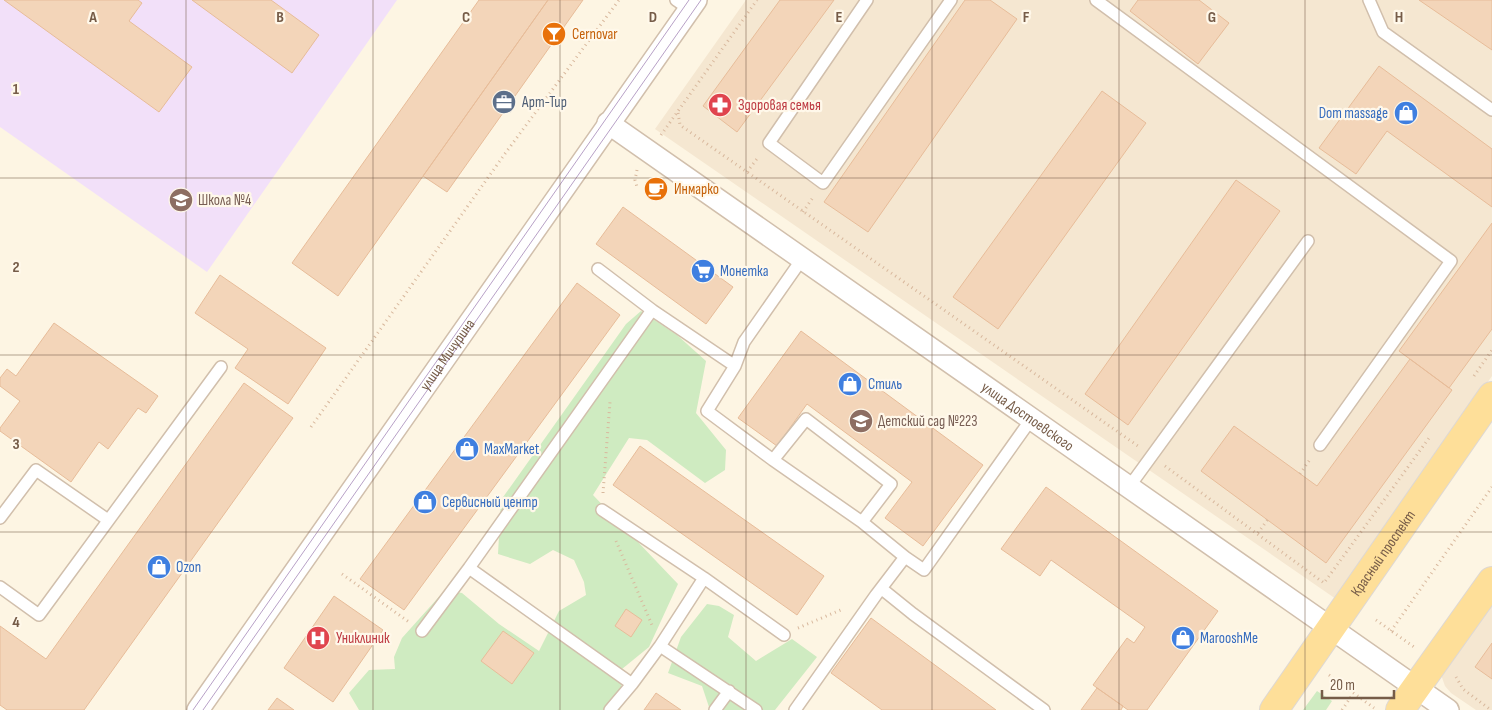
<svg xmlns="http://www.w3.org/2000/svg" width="1492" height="710" font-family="'Sofia Sans Condensed',sans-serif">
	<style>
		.residential { fill: #f5e7d1 }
		.education { fill: #f2e0f9 }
		.green { fill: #cfebc1 }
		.building { fill: #f3d5b9; stroke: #e7bc99 }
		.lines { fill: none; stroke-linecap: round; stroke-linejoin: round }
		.lane-casing { stroke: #d1bfac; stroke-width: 14 }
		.street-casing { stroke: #d1bfac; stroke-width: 24 }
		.primary-casing { stroke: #ded8d3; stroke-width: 30 }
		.path { stroke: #d8b89d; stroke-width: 3; stroke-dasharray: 1 4; stroke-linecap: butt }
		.lane { stroke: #fff; stroke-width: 11 }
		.street { stroke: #fff; stroke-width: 21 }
		.primary { stroke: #fedf99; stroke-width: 28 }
		.tram { stroke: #b8a1c7; stroke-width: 1 }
		.grid { fill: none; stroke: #765c48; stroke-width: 1; stroke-opacity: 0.55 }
		.labels { text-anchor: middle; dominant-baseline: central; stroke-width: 4.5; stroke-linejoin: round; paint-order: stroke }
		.food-label { font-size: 15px; fill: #c56008; stroke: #fff8ea; text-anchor: start }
		.service-label { font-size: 15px; fill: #4e5e75; stroke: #fff8ea; text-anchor: start }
		.health-label { font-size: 15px; fill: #be3a42; stroke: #fff8ea; text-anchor: start }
		.shop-label { font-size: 15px; fill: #366cbe; stroke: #fff8ea; text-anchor: start }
		.education-label { font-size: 15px; fill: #785e54; stroke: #fff8ea; text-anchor: start }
		.street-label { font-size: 15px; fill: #765c48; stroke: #fff8ea }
		.grid-label { font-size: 16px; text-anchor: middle; font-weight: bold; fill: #765c48; stroke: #fff8ea; stroke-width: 4.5; stroke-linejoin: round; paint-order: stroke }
	</style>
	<rect width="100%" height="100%" fill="#fdf5e3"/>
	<!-- residential -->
	<path class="residential" d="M746,0H1492V376L1336,599L655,129Z
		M1492,596V710H1476L1451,693L1445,686L1440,672Z"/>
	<!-- education -->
	<path class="education" d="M0,0H397L207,272L0,127Z"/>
	<!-- green -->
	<path class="green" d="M641,311L677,335L706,361L696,413L726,450L725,470L705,483L647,440L629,438L593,495L678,584L649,647L622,669L620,710H359L349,693L369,670L395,669L394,657L402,638L445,590L462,593L499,624L539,651L559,611L586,595L584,582L574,560L553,550L530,564L498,554L501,500L626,324Z
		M707,604L719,606L734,615L728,637L756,661L792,639L817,657L775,710H710L702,686L668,673L681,637Z
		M1317,691L1332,701L1326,710H1303Z"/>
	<!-- building -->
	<path class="building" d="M4,0H138L142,3L129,21L192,67L159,112Z
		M192,0H271L319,35L292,73Z
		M479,0H548L338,296L292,263Z
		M548,0H583L447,192L423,176Z
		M780,0H834L737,132L703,106Z
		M965,0H990L1017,19L868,232L824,202Z
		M1138,0H1199L1229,23L1198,64L1130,11Z
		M1419,0H1492V50Z
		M1379,66L1492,149V207L1387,131L1356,174L1319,148Z
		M1102,91L1146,123L998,329L953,297Z
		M1236,180L1280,211L1128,425L1085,394Z
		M623,207L733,287L706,324L596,244Z
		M1492,223V329L1449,388L1399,351Z
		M220,275L326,348L288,404L235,368L248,349L195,313Z
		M577,283L620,315L404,610L360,579Z
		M54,323L158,396L146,413L138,408L108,449L99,442L71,482L0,431V428L20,401L0,386V378L7,369L16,376Z
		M801,331L983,465L923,546L885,518L912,482L807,404L777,446L738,418Z
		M1410,359L1452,390L1326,563L1201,471L1234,426L1317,486Z
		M244,383L293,418L84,710H7L0,705V626L46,659Z
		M640,446L824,576L797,615L613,485Z
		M1046,487L1218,611L1147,710H1128L1093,685L1127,638L1134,643L1145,627L1051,560L1040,576L1001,549Z
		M334,596L383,630L333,702L284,668Z
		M626,609L642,620L631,637L615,626Z
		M871,618L996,710H882L831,673Z
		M503,631L534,653L512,684L481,661Z
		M1492,643V679L1475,667Z
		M1097,688L1123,706L1121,710H1081Z
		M656,693L681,710H644Z
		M277,698L294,710H268Z"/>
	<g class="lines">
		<!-- lane casing -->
		<g class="lane-casing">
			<path id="lane" d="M676,0L689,9
				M867,0L769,143L823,183L951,0
				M1096,0L1451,261L1320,445
				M1369,0L1383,32L1492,110
				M652,310L735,366L744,342L802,259
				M735,366L707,411L773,460L862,522L905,557
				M773,460L806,419L891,484L862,522
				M1129,487L1308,241
				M602,510L704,578
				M0,518L36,470L108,520
				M469,568L632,684
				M0,587L39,615L221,367
				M882,589L913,614L1044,710
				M422,631L469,568L652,310L598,269
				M660,646L704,578L784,635
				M610,710L632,684L660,646L756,710
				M715,710L729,691
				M795,710L876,595L905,557L924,570L1032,418"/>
		</g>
		<!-- street casing -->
		<g class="street-casing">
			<g id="street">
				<path id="s1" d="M608,123L1448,710"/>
				<path id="s2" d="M198,710L696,0"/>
			</g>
		</g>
		<!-- primary casing -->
		<g class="primary-casing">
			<g id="primary">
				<path id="s3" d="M1274,710L1492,396"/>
				<path d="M1400,710L1492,581"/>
			</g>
		</g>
		<!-- path -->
		<path class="path" d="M678,113L680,125L1138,446
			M661,135L757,0
			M637,170L635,180L637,187
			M747,172L759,156
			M803,212L814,196
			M1474,376L1492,350
			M311,427L504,155L619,0
			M1165,466L1324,583L1429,438
			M1300,474L1311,458
			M603,493L610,402
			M1258,533L1268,519
			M616,541L652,625
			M342,574L409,622
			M1376,620L1414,647
			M798,628L843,609
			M1391,631L1492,487
			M1329,675L1374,708
			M1456,677L1463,689L1491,710
			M1342,710L1353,694"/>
		<!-- lane -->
		<use href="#lane" class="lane"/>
		<!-- street -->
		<use href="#street" class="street"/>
		<!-- primary -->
		<use href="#primary" class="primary"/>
		<!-- tram -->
		<path class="tram" d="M193,710L689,0
			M203,710L701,0"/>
	</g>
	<!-- grid -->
	<path class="grid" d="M186,0V710M373,0V710M560,0V710M746,0V710M932,0V710M1119,0V710M1305,0V710M0,178H1492M0,355H1492M0,532H1492"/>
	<!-- icons -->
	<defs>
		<g id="bar-disc" transform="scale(1.25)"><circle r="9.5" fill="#e8710a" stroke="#fff8ea"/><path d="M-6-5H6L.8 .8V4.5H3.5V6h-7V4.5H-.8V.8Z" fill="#fff"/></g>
		<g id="office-disc" transform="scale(1.25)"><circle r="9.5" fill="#5c6f8a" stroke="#fff8ea"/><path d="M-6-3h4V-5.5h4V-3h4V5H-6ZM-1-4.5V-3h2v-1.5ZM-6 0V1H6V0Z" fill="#fff"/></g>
		<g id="pharmacy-disc" transform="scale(1.25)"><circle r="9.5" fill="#e0444e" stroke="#fff8ea"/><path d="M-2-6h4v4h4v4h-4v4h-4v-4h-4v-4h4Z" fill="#fff"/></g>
		<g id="shop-disc" transform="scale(1.25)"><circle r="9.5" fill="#3f7fe0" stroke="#fff8ea"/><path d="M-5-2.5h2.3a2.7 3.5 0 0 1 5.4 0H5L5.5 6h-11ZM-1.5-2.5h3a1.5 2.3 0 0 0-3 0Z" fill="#fff"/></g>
		<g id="cafe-disc" transform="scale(1.25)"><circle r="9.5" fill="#e8710a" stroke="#fff8ea"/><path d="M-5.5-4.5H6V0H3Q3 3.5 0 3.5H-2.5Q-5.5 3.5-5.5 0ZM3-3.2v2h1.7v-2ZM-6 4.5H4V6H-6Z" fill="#fff"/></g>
		<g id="school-disc" transform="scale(1.25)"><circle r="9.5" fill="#8d6e63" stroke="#fff8ea"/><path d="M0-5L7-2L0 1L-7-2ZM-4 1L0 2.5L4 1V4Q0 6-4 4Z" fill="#fff"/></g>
		<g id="supermarket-disc" transform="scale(1.25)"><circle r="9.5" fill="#3f7fe0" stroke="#fff8ea"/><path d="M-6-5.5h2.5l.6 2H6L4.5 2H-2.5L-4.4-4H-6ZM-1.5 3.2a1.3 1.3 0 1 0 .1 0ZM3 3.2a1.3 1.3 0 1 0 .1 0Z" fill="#fff"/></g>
		<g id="hospital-disc" transform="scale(1.25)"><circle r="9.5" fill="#e0444e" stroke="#fff8ea"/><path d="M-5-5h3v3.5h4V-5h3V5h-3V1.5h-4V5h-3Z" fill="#fff"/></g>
	</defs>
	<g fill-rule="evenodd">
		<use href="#bar-disc" x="554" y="34"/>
		<use href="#office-disc" x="504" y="102"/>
		<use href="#pharmacy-disc" x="720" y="105"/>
		<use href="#shop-disc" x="1406" y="113"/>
		<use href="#cafe-disc" x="656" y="189"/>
		<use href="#school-disc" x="181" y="200"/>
		<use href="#supermarket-disc" x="703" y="271"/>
		<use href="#shop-disc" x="850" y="384"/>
		<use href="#school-disc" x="861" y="421"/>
		<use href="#shop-disc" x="467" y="449"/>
		<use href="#shop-disc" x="425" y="502"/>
		<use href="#shop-disc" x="159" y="567"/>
		<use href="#hospital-disc" x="318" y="638"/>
		<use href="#shop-disc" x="1183" y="638"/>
	</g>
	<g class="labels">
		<!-- food labels -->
		<g class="food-label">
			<text x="572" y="34">Cernovar</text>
			<text x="674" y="189">Инмарко</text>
		</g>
		<!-- service labels -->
		<g class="service-label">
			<text x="522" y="102">Арт-Тир</text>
		</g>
		<!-- health labels -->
		<g class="health-label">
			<text x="738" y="105">Здоровая семья</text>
			<text x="336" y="638">Униклиник</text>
		</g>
		<!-- shop labels -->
		<g class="shop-label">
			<text x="1388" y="113" text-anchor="end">Dom massage</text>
			<text x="720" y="271">Монетка</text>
			<text x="868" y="384">Стиль</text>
			<text x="484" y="449">MaxMarket</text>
			<text x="442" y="502">Сервисный центр</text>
			<text x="176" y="567">Ozon</text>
			<text x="1200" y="638">MarooshMe</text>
		</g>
		<!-- education labels -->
		<g class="education-label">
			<text x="198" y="200">Школа №4</text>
			<text x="878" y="421">Детский сад №223</text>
		</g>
		<!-- street labels -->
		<g class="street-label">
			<text stroke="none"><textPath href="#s2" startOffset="434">улица Мичурина</textPath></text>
			<text stroke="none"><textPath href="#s1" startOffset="512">улица Достоевского</textPath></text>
			<text stroke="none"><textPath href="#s3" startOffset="191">Красный проспект</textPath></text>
		</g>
	</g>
	<g class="grid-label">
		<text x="93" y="22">A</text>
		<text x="280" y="22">B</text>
		<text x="466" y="22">C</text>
		<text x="653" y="22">D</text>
		<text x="839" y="22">E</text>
		<text x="1026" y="22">F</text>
		<text x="1212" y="22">G</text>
		<text x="1399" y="22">H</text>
		<text x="16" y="94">1</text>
		<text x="16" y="272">2</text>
		<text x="16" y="449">3</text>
		<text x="16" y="627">4</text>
	</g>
	<!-- scale -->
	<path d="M1322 690v8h72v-8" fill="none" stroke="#765c48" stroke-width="2.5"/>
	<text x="1330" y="690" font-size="15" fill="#765c48" stroke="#fff8ea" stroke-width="4" paint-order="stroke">20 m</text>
</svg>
